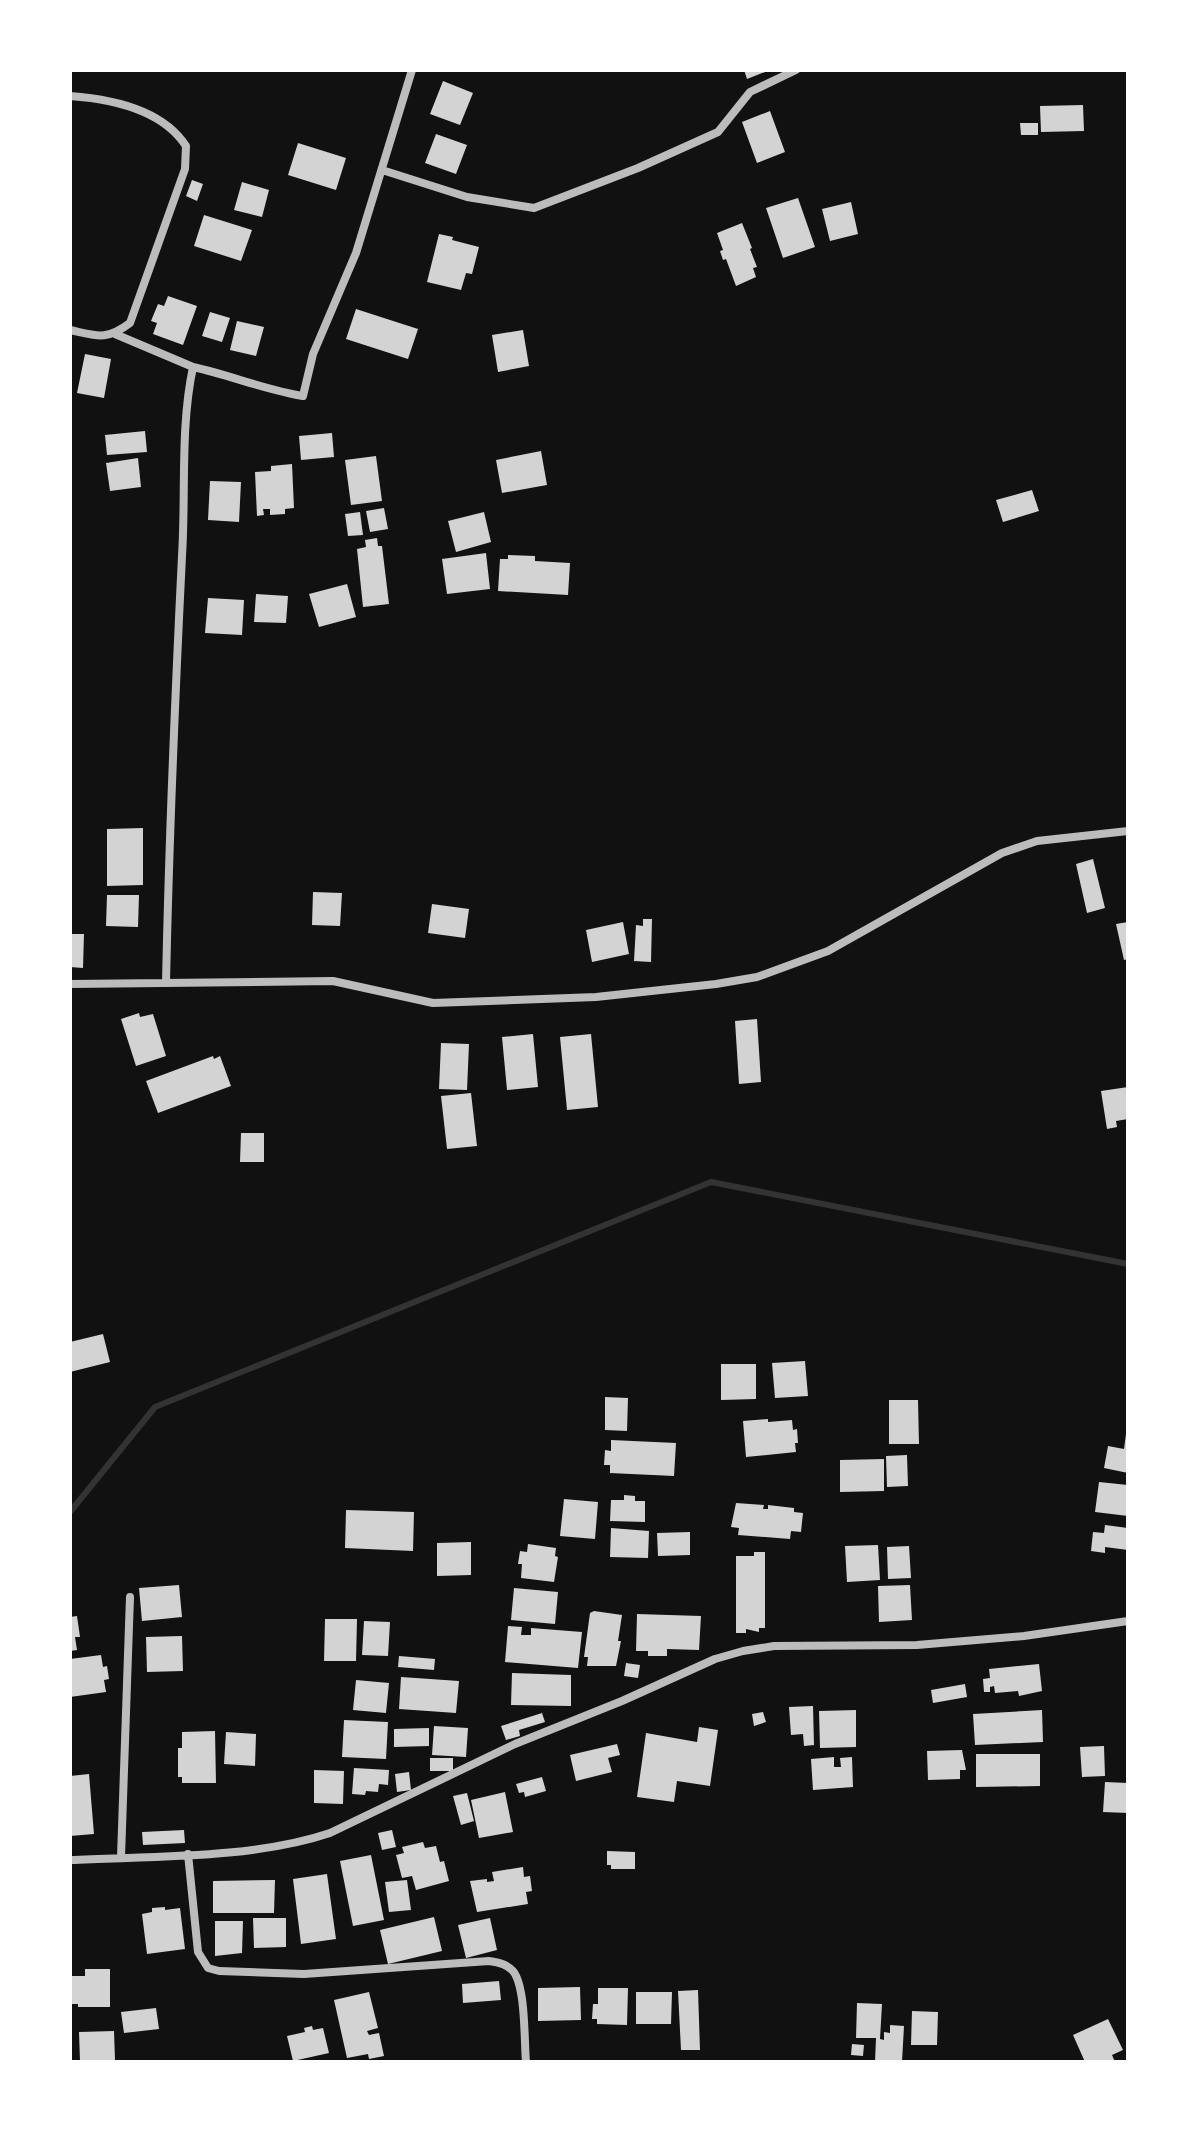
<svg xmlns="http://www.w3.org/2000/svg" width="1198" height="2132" font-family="'Golos Text',sans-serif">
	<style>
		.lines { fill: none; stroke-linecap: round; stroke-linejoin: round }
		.stream { stroke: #333; stroke-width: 6 }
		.building { fill: #d3d3d3 }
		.minor { stroke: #bcbcbc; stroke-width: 8 }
	</style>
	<rect width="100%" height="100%" fill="#111"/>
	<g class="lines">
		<!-- stream -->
		<path class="stream" d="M70,1512L155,1407L711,1182L1128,1264"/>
	</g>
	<!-- building -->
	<path class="building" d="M744,70H770L747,79Z
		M443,81L473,93L460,125L430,114Z
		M1083,105L1084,131L1041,132L1040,106Z
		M770,111L785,152L757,163L742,122Z
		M1020,123H1038V135H1021Z
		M436,134L467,145L456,174L425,163Z
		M298,143L346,158L336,190L288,175Z
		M192,180L203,184L197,201L186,196Z
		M242,182L269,190L262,217L234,210Z
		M798,198L815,247L783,258L766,208Z
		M851,202L858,234L830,241L822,209Z
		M204,215L252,230L241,261L194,246Z
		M742,223L752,248L750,249L757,267L753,268L756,277L736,286L726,259L723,260L720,251L723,250L717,233Z
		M439,234L453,237L452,240L479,247L472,274L466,273L461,290L427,282Z
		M168,296L197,306L183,345L153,334L157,323L151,321L158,304L164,306Z
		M356,309L418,329L408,359L346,339Z
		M210,312L230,318L222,342L202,336Z
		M237,321L264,327L256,356L230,350Z
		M523,330L529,366L498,372L492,335Z
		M85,354L111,359L104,398L77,393Z
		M145,431L147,452L107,455L105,435Z
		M332,433L334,457L301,460L299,436Z
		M541,451L547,485L502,493L496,460Z
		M376,456L382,501L351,505L345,460Z
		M138,458L141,487L110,491L106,463Z
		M292,464L294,508L285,509V514L270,515V509H263L264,515L257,516L255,472L271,471V466Z
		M210,481L241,482L239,522L208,520Z
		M1032,490L1039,511L1003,522L996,500Z
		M384,508L388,529L370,532L366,511Z
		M360,512L363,535L348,536L345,514Z
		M484,512L491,542L456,552L448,521Z
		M377,538L378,546H382L389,604L363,607L357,549L366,547L365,540Z
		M486,553L490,589L447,594L442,559Z
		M508,555L535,556V561L570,563L568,595L498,591L500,559H508Z
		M347,584L356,617L319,627L309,594Z
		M256,594L288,596L286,623L254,622Z
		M208,598L244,600L242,635L205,633Z
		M143,828V885L107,886V829Z
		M1093,859L1105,908L1087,913L1076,864Z
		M313,892L342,893L340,926L312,925Z
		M107,895H139L138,927L106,926Z
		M432,904L469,909L465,938L428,933Z
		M643,919H652L651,962L634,961L636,925L643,926Z
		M623,922L629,954L592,962L586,930Z
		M1128,922V959L1124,960L1116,924Z
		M70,934H84L83,968L70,967Z
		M139,1013L140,1017L153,1014L166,1056L136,1066L121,1019Z
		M757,1019L761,1082L739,1084L735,1021Z
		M533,1034L538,1087L507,1090L502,1037Z
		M591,1034L598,1107L567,1110L560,1037Z
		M441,1043L469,1044L467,1090L439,1089Z
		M213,1056L214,1059L220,1056L231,1086L158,1113L146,1081Z
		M1128,1087V1119L1116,1121L1117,1127L1107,1129L1101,1091Z
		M471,1093L477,1146L447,1149L441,1096Z
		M241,1133H264V1162H240Z
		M103,1334L110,1362L70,1372V1342Z
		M805,1361L808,1396L775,1398L772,1363Z
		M721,1364H756V1399L721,1400Z
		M605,1397L628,1398L627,1431L605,1430Z
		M889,1400H918L919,1444H889Z
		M768,1419V1422L792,1420L793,1430L797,1429L798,1443H795L796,1452L746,1457L743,1421Z
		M1126,1434L1128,1473L1104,1468L1108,1446L1124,1449Z
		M611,1440L676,1443L674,1476L610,1473V1465H604L605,1450L611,1451Z
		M907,1455L908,1486L887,1487L886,1456Z
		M884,1459V1491L840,1492V1460Z
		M1099,1482L1128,1485V1516L1095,1512Z
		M624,1495L635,1496V1501H645V1522L610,1521L611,1500H624Z
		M564,1499L598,1502L595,1539L560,1536Z
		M736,1503L764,1505L763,1509H768V1505L794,1508V1512L803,1513L801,1532L791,1531L790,1539L738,1535L739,1528L731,1527Z
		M346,1510L414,1512L413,1551L345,1548Z
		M1105,1525L1128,1528V1550L1105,1547V1553L1091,1551L1093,1532L1104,1533Z
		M611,1528L649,1531L648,1558L610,1557Z
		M690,1532V1555L658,1556L657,1533Z
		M471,1542V1575L437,1576V1543Z
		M528,1544L556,1548L555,1556L558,1557L554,1582L521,1578L522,1564H518L520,1551L527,1552Z
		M878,1545L880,1580L847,1582L845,1546Z
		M909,1546L911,1578L888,1579L887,1547Z
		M754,1552H765V1628H759V1632L746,1629V1633H736V1556H754Z
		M179,1585L182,1617L142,1621L139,1588Z
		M910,1585L912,1620L879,1622L878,1586Z
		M514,1588L558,1592L555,1624L511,1620Z
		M594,1611L622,1615L618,1641H621L616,1666H587L588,1657H584L590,1613Z
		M637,1614L701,1616L699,1650L667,1649V1656H648V1651H636Z
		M77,1616L80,1637H75L77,1650L70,1651V1617Z
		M325,1619H357L356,1661H324Z
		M364,1621L390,1622L388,1656L362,1655Z
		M508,1626L522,1627L521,1635H531V1628L582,1632L578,1668L505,1662Z
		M182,1636L183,1671L147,1672L146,1637Z
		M101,1655L103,1667L107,1666L109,1679L104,1680L106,1692L70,1697V1678H72L70,1659Z
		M399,1656L435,1659L434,1670L398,1667Z
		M626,1663L640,1665L638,1678L624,1676Z
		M1039,1664L1042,1691L1019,1696L1018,1691L995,1693L994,1686L990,1687V1692H984L983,1679L990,1678L989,1669Z
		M512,1673L571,1675V1706L511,1705Z
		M401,1677L459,1681L456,1713L399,1709Z
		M356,1680L389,1683L386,1713L353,1710Z
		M965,1684L967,1697L933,1703L931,1690Z
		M813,1706L814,1745L804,1746L803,1734L791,1735L789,1707Z
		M856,1710V1747L820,1748L819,1711Z
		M1042,1710L1043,1742L975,1745L973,1714Z
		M763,1712L766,1722L754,1726L752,1714Z
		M542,1713L545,1722L519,1730L520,1736L506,1740L501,1726Z
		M344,1720L388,1722L386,1759L342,1757Z
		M434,1726L468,1728L466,1757L432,1755Z
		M699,1727L718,1730L710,1786L677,1781L674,1802L637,1797L646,1733L697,1742Z
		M429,1728V1746L394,1747V1729Z
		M215,1731L216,1783H182V1777H178V1748H182V1732Z
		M226,1732L256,1734L255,1766L224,1764Z
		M617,1744L620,1755L608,1758L612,1772L576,1781L570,1755Z
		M1104,1746L1105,1776L1082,1777L1080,1747Z
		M962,1750L966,1770H960V1779L928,1780L927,1751Z
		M976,1754H1040V1786L976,1787Z
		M834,1757V1767H841L840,1758L852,1757L853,1787L813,1790L811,1759Z
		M430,1758H453V1771H430Z
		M354,1768L389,1770L388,1785L379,1784L378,1792L366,1791L365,1795L352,1794Z
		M314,1770L344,1771L343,1804L314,1803Z
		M409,1772L411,1790L397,1792L395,1774Z
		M89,1774L94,1834L70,1836V1776Z
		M542,1777L546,1791L525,1797L524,1792L519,1793L516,1784Z
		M1105,1782L1128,1783V1813L1103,1812Z
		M505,1792L513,1832L479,1838L471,1800Z
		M467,1793L474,1821L461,1825L453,1796Z
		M184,1830L185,1843L143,1845L142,1832Z
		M392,1830L396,1847L382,1850L378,1833Z
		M423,1842L425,1848L436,1846L440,1862L444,1861L449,1881L416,1890L412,1876L402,1878L396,1855L404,1853L402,1847Z
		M607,1851L635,1852V1869H611V1865H607Z
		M371,1855L384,1920L353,1926L340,1861Z
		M523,1867L524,1877L530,1876L532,1891L526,1892L528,1904L477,1912L470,1881L487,1879V1882L494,1881L492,1872Z
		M327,1874L336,1939L301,1944L293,1879Z
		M275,1880L274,1913H213V1881Z
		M407,1880L411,1910L389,1912L385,1882Z
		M165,1907V1910L180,1908L185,1949L147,1954L142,1914L152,1912V1908Z
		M434,1917L442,1951L388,1964L380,1930Z
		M253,1918H286V1947L254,1948Z
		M490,1918L497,1950L466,1958L458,1925Z
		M215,1921H243L242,1953L215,1956Z
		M85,1969H110V2007H78V2004H70V1976H85Z
		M499,1981L501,2000L463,2003L462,1984Z
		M580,1987L581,2020L538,2021V1988Z
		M598,1988H628L627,2025L597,2024V2019H592L593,2004H598Z
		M698,1990L700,2050H681L678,1991Z
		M369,1992L378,2028L367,2031L369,2035L379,2033L384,2056L369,2059L368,2054L347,2058L334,2000Z
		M636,1992H672L671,2024H636Z
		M857,2003L882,2004L880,2039L884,2040V2032L890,2033V2025L904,2026L902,2062H875L876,2038H856Z
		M156,2008L159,2029L124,2033L121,2012Z
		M912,2011L938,2012L937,2045H911Z
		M1108,2019L1123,2050L1112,2055L1115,2062H1085L1073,2035Z
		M312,2026L313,2030L323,2028L329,2053L293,2061L287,2036L305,2032L304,2028Z
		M114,2031L115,2060L80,2061L79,2032Z
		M852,2044L864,2045L863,2056L851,2055Z"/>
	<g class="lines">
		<!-- minor -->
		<path class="minor" d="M70,96C112,99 162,109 186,146L185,169L130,323C106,341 97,336 70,330
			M382,170L467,197L534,208L638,168L718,132L750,92L796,70
			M115,334L193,367C180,428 186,493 182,556C175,698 169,840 166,983
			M193,367C230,375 265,390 303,396L313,354L356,253L412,70
			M70,984L333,981L433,1003L596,997L716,984L757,977L828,951L1002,853L1037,841L1128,831
			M188,1854L198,1952L208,1968L219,1971L304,1974L489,1961C498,1962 507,1964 513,1971C526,1987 524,2041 526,2062
			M121,1857L130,1597
			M70,1860C152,1856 253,1859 330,1833L515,1744L622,1701L715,1659L743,1651L774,1646L917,1645L1024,1636L1128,1621"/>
	</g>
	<!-- border -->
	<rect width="1198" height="2132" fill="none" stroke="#ffffff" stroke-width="144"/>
</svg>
